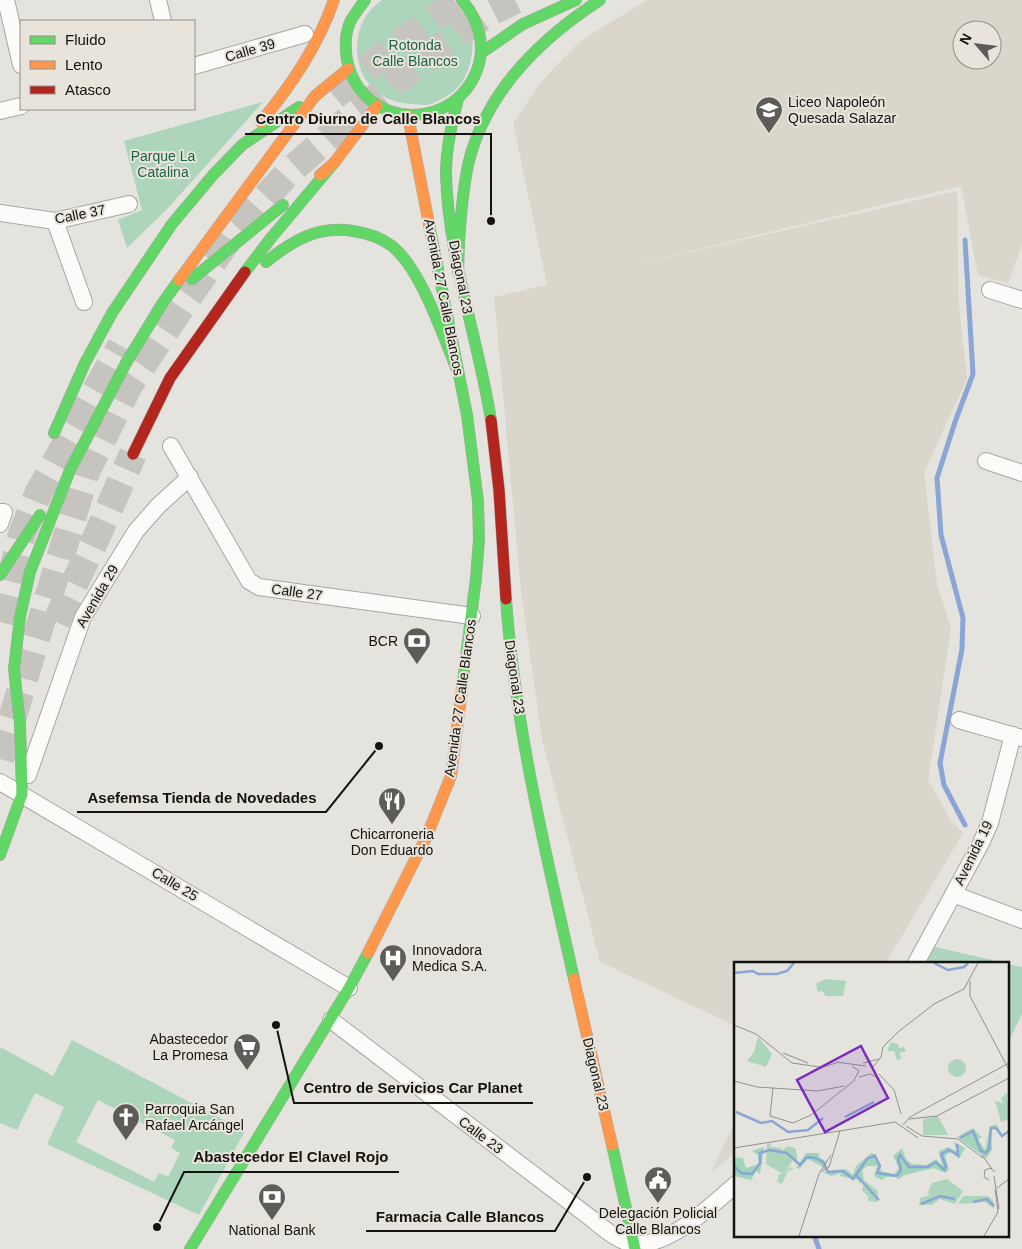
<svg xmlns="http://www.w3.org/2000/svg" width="1022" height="1249" font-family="Arial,sans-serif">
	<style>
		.built { fill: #dbd6cb; fill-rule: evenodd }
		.green { fill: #acd5bc; fill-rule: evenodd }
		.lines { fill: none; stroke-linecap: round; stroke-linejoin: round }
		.stream { stroke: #8aa5d6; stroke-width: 5 }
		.highway-tunnel { stroke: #c6c4bf; stroke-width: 28; stroke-dasharray: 28 14; stroke-linecap: butt }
		.street-casing { stroke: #a8a6a3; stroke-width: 18 }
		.fast-casing { stroke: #a8a6a3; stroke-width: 12 }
		.slow-casing { stroke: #a8a6a3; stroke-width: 12 }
		.jam-casing { stroke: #a8a6a3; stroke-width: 12 }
		.street { stroke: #fbfbfa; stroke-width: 16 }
		.fast { stroke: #63d668; stroke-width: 11 }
		.slow { stroke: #ff974d; stroke-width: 11 }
		.jam { stroke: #b3261e; stroke-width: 11 }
		.labels { text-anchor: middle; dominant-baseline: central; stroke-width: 4; stroke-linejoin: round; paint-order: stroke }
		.park-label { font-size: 14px; fill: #1b6443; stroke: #e8e4db }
		.street-label { font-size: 14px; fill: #141310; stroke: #e8e4db }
		.poi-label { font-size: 14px; fill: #141310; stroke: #e8e4db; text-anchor: start }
		.inset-river { fill: none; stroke: #8aa5d6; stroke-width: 2.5 }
		.inset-road { fill: none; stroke: #91908c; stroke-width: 1 }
		.view { fill: #7b2cbf; fill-opacity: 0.15; stroke: #7b2cbf; stroke-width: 2.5 }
		.inset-edge { fill: none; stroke: #141310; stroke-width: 2.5 }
		.leader { fill: none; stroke: #141310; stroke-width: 2 }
		.callout-dot { fill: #141310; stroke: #e8e4db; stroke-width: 2 }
		.callout-label { font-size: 15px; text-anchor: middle; font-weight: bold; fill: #141310; stroke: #e8e4db; stroke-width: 4; stroke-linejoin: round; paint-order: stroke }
	</style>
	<rect width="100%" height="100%" fill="#e5e3de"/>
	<!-- built -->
	<path class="built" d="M647,0H1022V244L1008,283L978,275L961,186L624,267L957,191L959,305L967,379L924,472L937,584L951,629L928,780L951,821L963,833L886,963H736V1026L600,962L542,739L521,591L494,297L547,285L513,123L541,82L580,41ZM962,30H992V60H962Z
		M736,1119V1151L711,1173Z"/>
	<!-- green -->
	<path class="green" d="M382,0H450C457,8 467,16 470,27C476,45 471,74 457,88C452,94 438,101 431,104C426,106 418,104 412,104C382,103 359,83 357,52C356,31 364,12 382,0Z
		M263,102L168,208L127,248L118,220L142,210L124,141Z
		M931,946L1005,963H926Z
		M1008,964L1022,967V1014L1008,1043Z
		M72,1040L245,1131L199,1215L47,1144L64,1107L35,1093L17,1130L0,1123V1047L53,1076ZM98,1100L175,1140L171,1148L180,1153L168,1177L159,1173L154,1182L76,1142Z"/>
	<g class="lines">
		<!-- stream -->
		<path class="stream" d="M965,240L973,374L955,422L937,478L941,535L963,618L962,649L940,763L944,785L965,825
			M814,1235L819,1249"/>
		<!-- highway-tunnel -->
		<path class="highway-tunnel" d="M334,96L392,48L460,0
			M0,622L22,534L39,492L121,346
			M56,622L97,536L133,454
			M0,759L86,472L129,385L186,300L233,233L287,174L350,118L419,63L485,15L515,0"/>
		<!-- street casing -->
		<g class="street-casing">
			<path id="street" d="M6,0L21,65
				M158,0L163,21
				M194,66L305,34
				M0,111L21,106
				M0,213L55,221L129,204
				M55,221L84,302
				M990,290L1022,300
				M171,446L249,581L259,587L472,616
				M986,461L1022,473
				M0,512H4L0,524
				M959,720L1022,738
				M28,775L83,617L136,531L159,505L190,477
				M0,782L349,988
				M953,894L1022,920
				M916,963L981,843L990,823L1013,735
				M331,1020L592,1219C603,1228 620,1243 635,1244C670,1246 711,1206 736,1184"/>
		</g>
		<!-- fast casing -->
		<g class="fast-casing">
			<path id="fast" d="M365,0C360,7 354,15 350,22C345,34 345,48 347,60C362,132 459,133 479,64C485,41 477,18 462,0
				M481,53L523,24L576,0
				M458,99C452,123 446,148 446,174C448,257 478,338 491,420
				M429,224L467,415L478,501L479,539L476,578L462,689
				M266,262C292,241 318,225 353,231C367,233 380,237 392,246C422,270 444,339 459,375
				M458,271C459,236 461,200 468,165C485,92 540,39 600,0
				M245,272L271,238L334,163
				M192,279L283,205
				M54,433L85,363L112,313L172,224L213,175L242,145L299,107
				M0,575L40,515
				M506,599C515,728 546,853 574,979
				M0,855L22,794L20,724L14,669L20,617L30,572L70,470L126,363L162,304L179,280
				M612,1145L635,1249
				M190,1249L349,988L368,953"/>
		</g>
		<!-- slow casing -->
		<g class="slow-casing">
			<path id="slow" d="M408,116L429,224
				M261,122C292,84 318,46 334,0
				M320,175L334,163L377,106
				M179,280L315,96L348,69
				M368,953L426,838L451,776L462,689
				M574,979L612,1145"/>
		</g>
		<!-- jam casing -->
		<g class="jam-casing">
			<path id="jam" d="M491,420L499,490L506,599
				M133,454L170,378L245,272"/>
		</g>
		<!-- street -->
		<use href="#street" class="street"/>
		<!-- fast -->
		<use href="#fast" class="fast"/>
		<!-- slow -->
		<use href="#slow" class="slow"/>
		<!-- jam -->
		<use href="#jam" class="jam"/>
	</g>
	<!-- icons -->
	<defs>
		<g id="school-pin" transform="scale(1.4375)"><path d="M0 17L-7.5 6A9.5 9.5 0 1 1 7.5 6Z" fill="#5d5c58" stroke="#e8e4db"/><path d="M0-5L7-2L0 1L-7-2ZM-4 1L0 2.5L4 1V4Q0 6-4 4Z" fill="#fff"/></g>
		<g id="bank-pin" transform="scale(1.4375)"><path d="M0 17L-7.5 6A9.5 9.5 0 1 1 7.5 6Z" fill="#5d5c58" stroke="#e8e4db"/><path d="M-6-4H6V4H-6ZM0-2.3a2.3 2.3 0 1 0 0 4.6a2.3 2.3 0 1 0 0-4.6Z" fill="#fff"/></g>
		<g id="restaurant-pin" transform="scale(1.4375)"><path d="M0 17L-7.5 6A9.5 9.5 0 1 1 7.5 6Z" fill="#5d5c58" stroke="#e8e4db"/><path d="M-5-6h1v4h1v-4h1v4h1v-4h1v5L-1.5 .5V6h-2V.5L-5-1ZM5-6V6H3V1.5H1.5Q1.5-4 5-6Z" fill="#fff"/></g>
		<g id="hospital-pin" transform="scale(1.4375)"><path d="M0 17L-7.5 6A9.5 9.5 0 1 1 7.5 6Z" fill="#5d5c58" stroke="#e8e4db"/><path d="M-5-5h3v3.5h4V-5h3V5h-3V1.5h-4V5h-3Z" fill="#fff"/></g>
		<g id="supermarket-pin" transform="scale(1.4375)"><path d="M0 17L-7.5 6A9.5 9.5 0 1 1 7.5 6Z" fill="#5d5c58" stroke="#e8e4db"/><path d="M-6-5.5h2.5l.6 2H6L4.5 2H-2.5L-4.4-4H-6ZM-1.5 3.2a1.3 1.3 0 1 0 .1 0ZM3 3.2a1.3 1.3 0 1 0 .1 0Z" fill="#fff"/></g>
		<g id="church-pin" transform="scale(1.4375)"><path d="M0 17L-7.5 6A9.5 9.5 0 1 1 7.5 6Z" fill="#5d5c58" stroke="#e8e4db"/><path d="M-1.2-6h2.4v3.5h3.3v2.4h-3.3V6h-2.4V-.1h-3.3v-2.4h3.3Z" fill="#fff"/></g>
		<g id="civic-pin" transform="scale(1.4375)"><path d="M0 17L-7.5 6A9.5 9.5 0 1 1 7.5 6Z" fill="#5d5c58" stroke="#e8e4db"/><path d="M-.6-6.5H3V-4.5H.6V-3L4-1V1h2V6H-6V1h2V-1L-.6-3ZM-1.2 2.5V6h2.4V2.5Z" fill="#fff"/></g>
	</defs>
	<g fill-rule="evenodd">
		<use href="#school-pin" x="769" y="110"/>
		<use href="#bank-pin" x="417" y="641"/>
		<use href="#restaurant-pin" x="392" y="801"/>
		<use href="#hospital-pin" x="393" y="958"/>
		<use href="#supermarket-pin" x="247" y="1047"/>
		<use href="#church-pin" x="126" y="1117"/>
		<use href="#civic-pin" x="658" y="1180"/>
		<use href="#bank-pin" x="272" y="1197"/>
	</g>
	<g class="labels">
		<!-- park labels -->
		<g class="park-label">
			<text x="415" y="45">Rotonda<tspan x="415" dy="16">Calle Blancos</tspan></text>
			<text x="163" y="156">Parque La<tspan x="163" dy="16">Catalina</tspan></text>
		</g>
		<!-- street labels -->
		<g class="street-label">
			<text transform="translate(250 50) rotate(-16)">Calle 39</text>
			<text transform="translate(80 214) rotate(-11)">Calle 37</text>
			<text transform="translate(461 277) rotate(79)">Diagonal 23</text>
			<text transform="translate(444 297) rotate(79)">Avenida 27 Calle Blancos</text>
			<text transform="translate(297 592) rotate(8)">Calle 27</text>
			<text transform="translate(97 596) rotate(-60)">Avenida 29</text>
			<text transform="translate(515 677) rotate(82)">Diagonal 23</text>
			<text transform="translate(460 698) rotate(-82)">Avenida 27 Calle Blancos</text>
			<text transform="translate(973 853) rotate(-64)">Avenida 19</text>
			<text transform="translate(175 884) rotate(31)">Calle 25</text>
			<text transform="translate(596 1074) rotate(77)">Diagonal 23</text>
			<text transform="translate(481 1135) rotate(37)">Calle 23</text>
		</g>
		<!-- poi labels -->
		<g class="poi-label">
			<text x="788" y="102">Liceo Napoleón<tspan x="788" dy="16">Quesada Salazar</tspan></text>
			<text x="398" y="641" text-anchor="end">BCR</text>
			<text x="392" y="834" text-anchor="middle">Chicarroneria<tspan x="392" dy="16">Don Eduardo</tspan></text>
			<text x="412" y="950">Innovadora<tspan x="412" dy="16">Medica S.A.</tspan></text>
			<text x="228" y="1039" text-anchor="end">Abastecedor<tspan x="228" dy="16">La Promesa</tspan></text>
			<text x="145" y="1109">Parroquia San<tspan x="145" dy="16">Rafael Arcángel</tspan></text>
			<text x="658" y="1213" text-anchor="middle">Delegación Policial<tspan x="658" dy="16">Calle Blancos</tspan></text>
			<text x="272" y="1230" text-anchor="middle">National Bank</text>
		</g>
	</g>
	<!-- overview -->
	<g transform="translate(734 962)">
		<rect width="275" height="275" fill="#e5e3de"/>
		<path d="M91,17L112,19L109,34H92L88,29L84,30L82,22ZM24,75L38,92L32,105L13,99L20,90ZM157,80L164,82L165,86L170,85L172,90H166L167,97L163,98L160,89H153ZM214 106a9 9 0 1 1 18 0a9 9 0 1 1-18 0ZM273,131L275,157L267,160L261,139L269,141L267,136ZM204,154L214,173H189V157ZM36,181L37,185L48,186V189L53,184L61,186L63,192V202L59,198L49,213L56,205L60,207L54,209L48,222L43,220L45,212H49L32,202L33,182ZM213,217L229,229L221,242L206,237L198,243H185L186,236L197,233L193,232L198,221ZM130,218L144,229V240L134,239V234L128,228ZM229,234H254L259,238L260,247L251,240L224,242Z" fill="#acd5bc"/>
		<path d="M262,162L269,174L261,167L257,168L258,188L252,196L223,175L239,166L248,176H245V179L251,188L256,165ZM219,179L231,186L225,197L217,190L211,194L215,208L211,211L200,206L171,213L163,218V215H151L148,218L140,214L143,204H133L128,208L130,218L126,222L124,218L106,214L107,211L97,214L88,210L112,207L119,213L122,204L137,191L141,192L147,209L160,212L165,206L159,194L168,186L172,197L178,202L192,203L202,197L208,204L205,189L214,185L224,190ZM30,185L26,212L22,209L17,218L0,214V195L9,196L12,206L25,202L24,193L18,189ZM72,191H85V195L93,200L89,205L74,197L65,207L62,206Z" fill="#a1d5b9"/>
		<path class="inset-river" d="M200,1L214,8L230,5L234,1M0,11L19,9L24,12H43L53,9L60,1M2,150L27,161L38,159L54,170L74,168L89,156M111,155L140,140M226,176L239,169L247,189L252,191L255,187L257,166H262L268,174L275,169M0,204L7,211L18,212L26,201V191L35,188L53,191L66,203L73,195L81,196L89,200L94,210L109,209L119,217L134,196L141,194L146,204L143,211L163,214L167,208L164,197L166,193L175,205H194L202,200L210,208L212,204L207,192L215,188L224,193L223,182M122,213L145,238M239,240L253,237L260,244M187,242L206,234L221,237"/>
		<path class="inset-road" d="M236,19V34L275,108M0,63L22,72L58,101L86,105M49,91L74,101M102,100L132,104M129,101L145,97M118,104L125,109L120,118M139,105L147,95L149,85L164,70L200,42L230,27L244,1M83,107L105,100M145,112L160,128L167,152M125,115L136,112L145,116M0,119L23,125L84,129L110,124M39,126L36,154L59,161L77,153L121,118M175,157L203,154L275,116M169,163L176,155L275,101M172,164L188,174L224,177L249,196M0,186L161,160L184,176M248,193L258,207M88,209L95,205L106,169M260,214L265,247M255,218L250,215L251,208L256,206L261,210M263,226L275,217M65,274L85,212L97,193M250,274L264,250L261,227"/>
		<path class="view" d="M127,84L154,136L91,170L63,118Z"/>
		<rect width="275" height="275" class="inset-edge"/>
	</g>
	<!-- callouts -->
	<path class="leader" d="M491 221L491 134H245M379 746L326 812H77M276 1025L294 1103H533M157 1227L184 1172H399M587 1177L555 1231H366"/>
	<g class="callout-dot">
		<circle cx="491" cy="221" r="5"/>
		<circle cx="379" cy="746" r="5"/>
		<circle cx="276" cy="1025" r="5"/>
		<circle cx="157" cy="1227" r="5"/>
		<circle cx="587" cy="1177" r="5"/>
	</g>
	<g class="callout-label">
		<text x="368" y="124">Centro Diurno de Calle Blancos</text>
		<text x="202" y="803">Asefemsa Tienda de Novedades</text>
		<text x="413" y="1093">Centro de Servicios Car Planet</text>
		<text x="291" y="1162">Abastecedor El Clavel Rojo</text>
		<text x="460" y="1222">Farmacia Calle Blancos</text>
	</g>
	<!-- legend -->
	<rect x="20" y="20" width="175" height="90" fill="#e8e4db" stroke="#93908a"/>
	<rect x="30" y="36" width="25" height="8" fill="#63d668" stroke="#93908a"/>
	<text x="65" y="45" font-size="15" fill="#141310">Fluido</text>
	<rect x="30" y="61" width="25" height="8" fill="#ff974d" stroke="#93908a"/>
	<text x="65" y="70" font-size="15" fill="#141310">Lento</text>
	<rect x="30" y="86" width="25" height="8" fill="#b3261e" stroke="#93908a"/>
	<text x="65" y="95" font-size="15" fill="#141310">Atasco</text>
	<!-- north arrow -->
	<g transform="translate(977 45) rotate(298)"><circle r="24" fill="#e8e4db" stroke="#93908a"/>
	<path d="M0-4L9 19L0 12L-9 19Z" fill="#5d5c58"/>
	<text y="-8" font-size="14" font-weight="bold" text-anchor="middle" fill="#141310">N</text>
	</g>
</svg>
